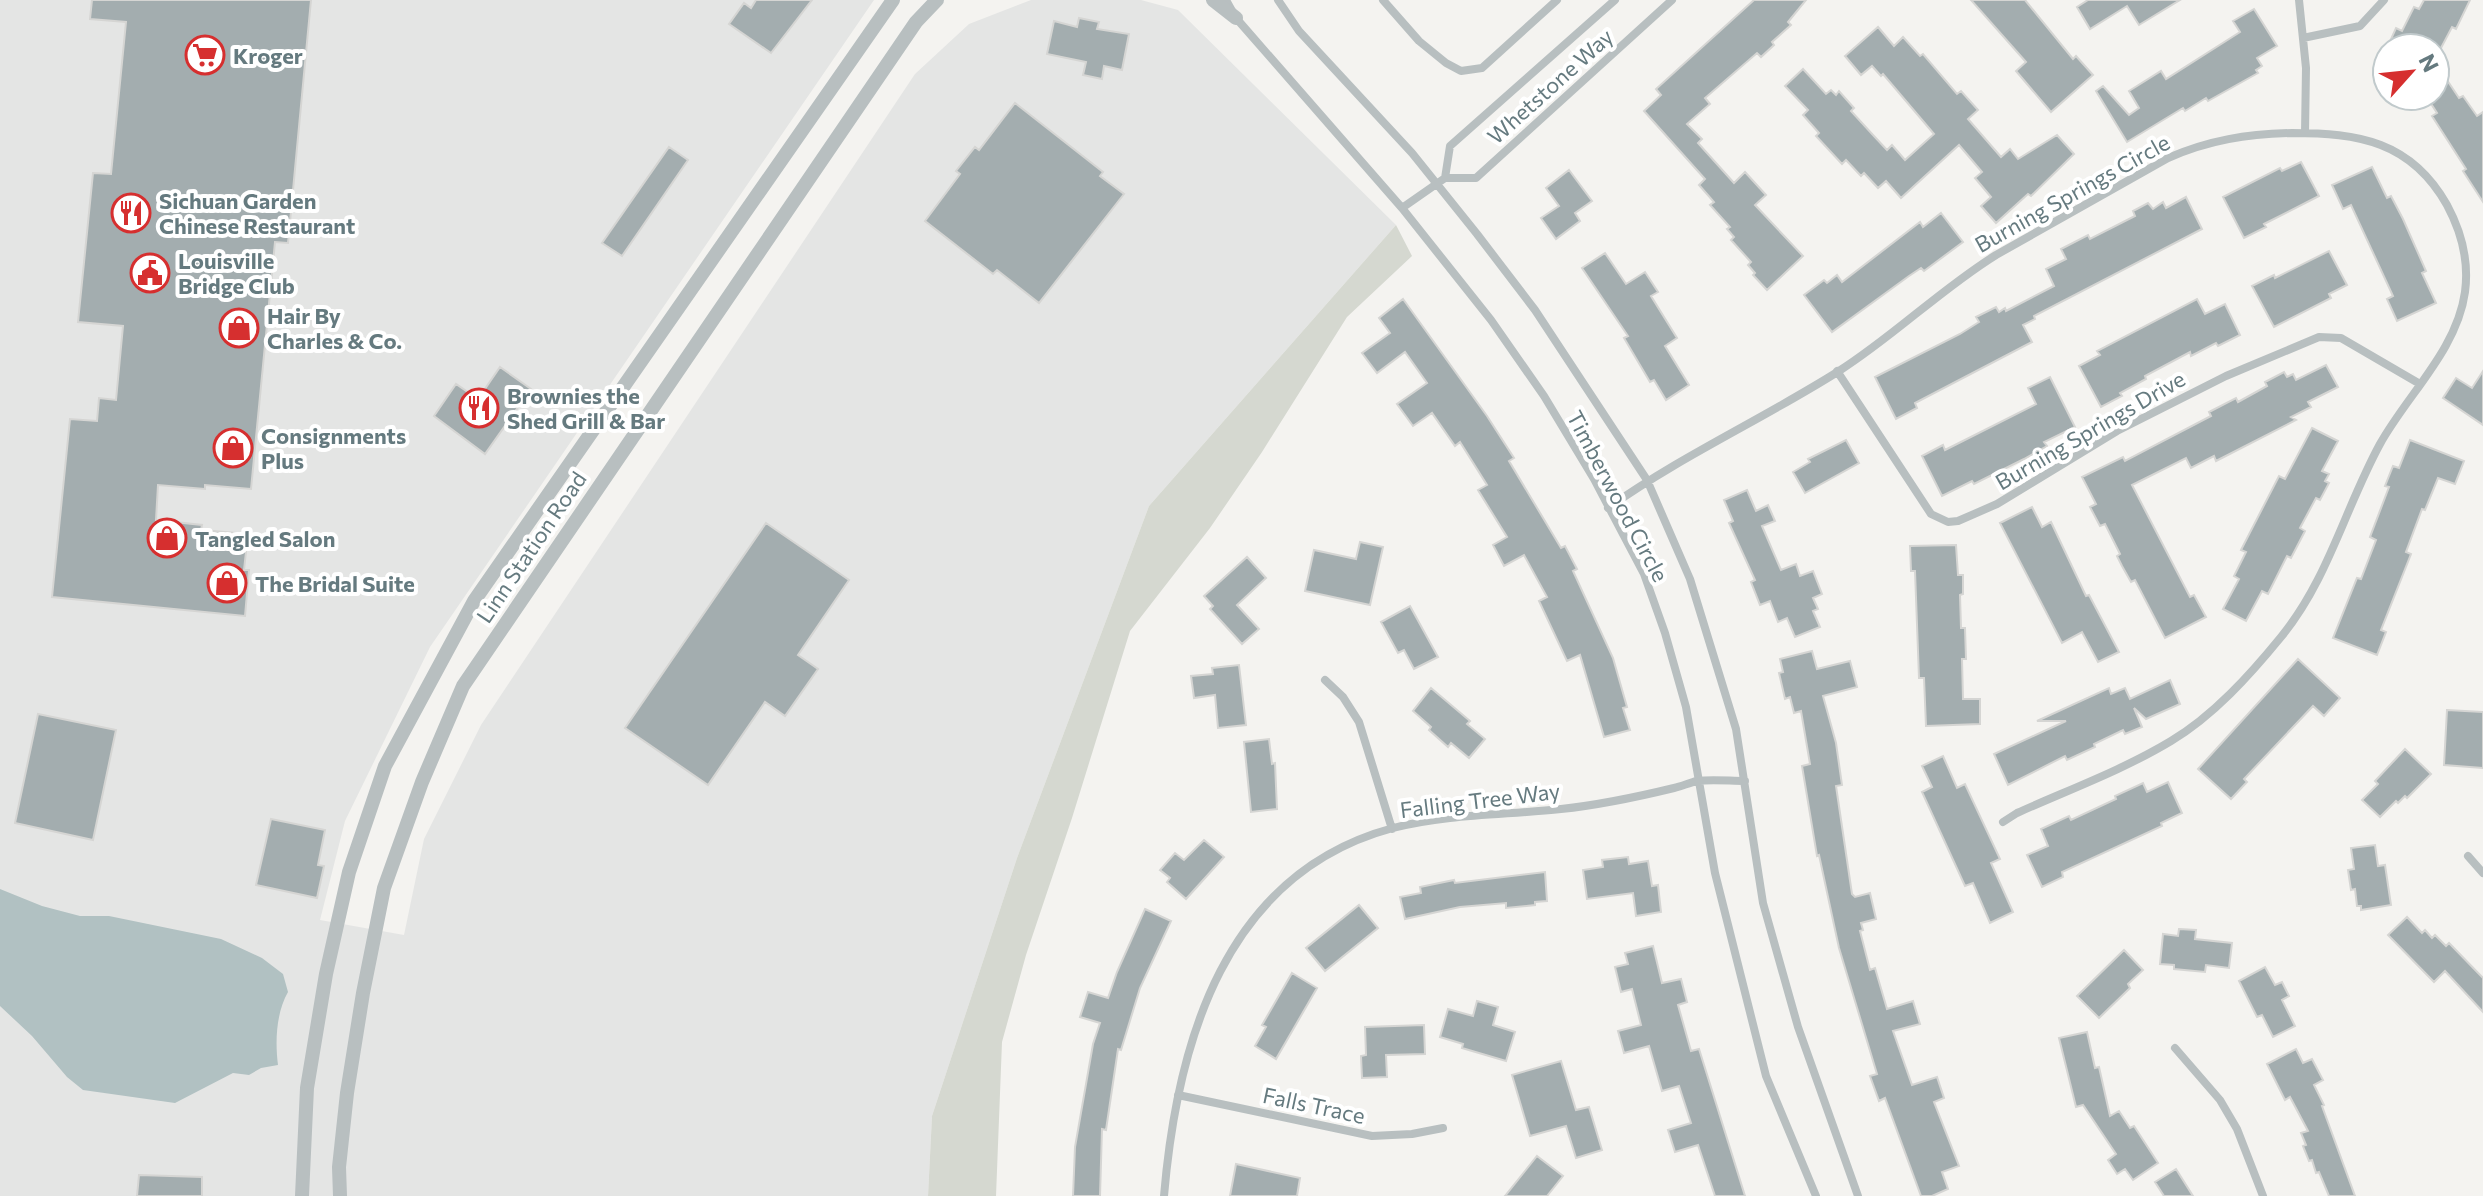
<svg xmlns="http://www.w3.org/2000/svg" width="2483" height="1196" font-family="Commissioner,sans-serif">
	<style>
		.built { fill: #e4e5e4 }
		.green { fill: #d5d8d0 }
		.water { fill: #b1c1c2 }
		.building { fill: #a3adaf; stroke: #d5d5d3; stroke-width: 2 }
		.lines { fill: none; stroke-linecap: round; stroke-linejoin: round }
		.minor { stroke: #b8bfc0; stroke-width: 8 }
		.tertiary { stroke: #b8bfc0; stroke-width: 14 }
		.labels { text-anchor: middle; dominant-baseline: central; stroke-width: 8; stroke-linejoin: round; paint-order: stroke }
		.poi-label { font-size: 22px; font-weight: bold; fill: #657a7f; stroke: #fff; text-anchor: start }
		.street-label { font-size: 22px; fill: #657a7f; stroke: #fff }
	</style>
	<rect width="100%" height="100%" fill="#f4f3f0"/>
	<!-- built -->
	<path class="built" d="M0,0H874L430,647L345,821L320,920L404,935L424,839L481,725L915,74L969,24L1031,0H1141L1178,10L1396,225L1149,506L1017,858L932,1116L928,1196H0Z"/>
	<!-- green -->
	<path class="green" d="M1396,225L1412,256L1347,317L1262,452L1210,528L1130,631L1072,818L1026,955L1002,1042L996,1196H928L932,1116L1017,858L1149,506Z"/>
	<!-- water -->
	<path class="water" d="M0,889L42,906L80,916H109L221,939L262,958L283,974L288,992C276,1013 275,1042 278,1065L261,1068L249,1075L233,1073L175,1103L83,1090L67,1077L32,1036L0,1006Z"/>
	<!-- building -->
	<path class="building" d="M92,0H311L288,243L275,242L251,489L205,485V489L158,485L156,520L202,525L201,530L248,534L244,570H249L245,616L52,597L70,419L97,421L99,398L116,400L123,326L78,322L93,173L111,174L126,22L90,19Z
		M756,0H812L771,53L729,24L744,3L751,8Z
		M1754,0H1806L1788,22L1791,25L1772,42L1774,45L1761,57L1757,53L1705,98L1710,104L1687,124L1702,139L1698,143L1734,183L1745,172L1766,195L1755,205L1803,256L1767,290L1753,275L1755,273L1748,265L1751,262L1731,240L1734,237L1727,229L1730,227L1710,205L1714,202L1699,185L1705,179L1644,111L1661,95L1656,89Z
		M1971,0H2025L2073,59L2076,56L2093,75L2051,112L2016,71L2026,62Z
		M2088,0H2180L2139,25L2127,6L2090,29L2077,7Z
		M2424,0H2470L2456,29L2452,27L2441,48H2387L2396,28L2402,31L2414,7L2419,9Z
		M2254,9L2277,46L2257,58L2262,66L2256,70L2258,73L2208,101L2206,98L2185,111L2183,108L2127,142L2096,91L2103,86L2129,115L2139,108L2129,91L2161,71L2166,79L2240,32L2233,21Z
		M1079,18L1099,22L1097,29L1129,34L1122,70L1104,66L1102,79L1083,75L1086,62L1047,54L1054,21L1077,27Z
		M1878,27L1894,46L1903,37L1920,56L1923,54L1957,94L1961,91L1978,110L1968,119L2001,157L2010,149L2018,159L2057,135L2074,154L2031,196L2028,194L1996,223L1981,206L1991,197L1975,178L1982,172L1959,145L1901,198L1886,181L1878,188L1864,173L1861,176L1846,160L1842,164L1816,136L1819,133L1803,115L1808,110L1785,86L1803,69L1826,94L1831,90L1836,95L1839,91L1854,108L1851,111L1873,135L1887,150L1892,145L1905,160L1934,134L1883,74L1881,76L1872,66L1861,75L1845,56Z
		M2435,62L2459,98L2463,96L2477,116L2483,112V202L2463,171L2466,169L2432,116L2437,113L2426,96H2435Z
		M1015,103L1103,172L1100,176L1124,194L1039,303L997,270L993,274L925,221L960,174L956,171L975,147L979,150Z
		M669,147L688,160L622,256L602,243Z
		M2301,162L2319,196L2264,224L2266,227L2244,238L2223,197L2280,168L2282,171Z
		M2372,167L2387,198L2391,196L2403,219L2426,271L2422,273L2436,303L2397,321L2387,299L2393,296L2351,205L2343,209L2332,185Z
		M1569,170L1592,201L1575,213L1580,221L1556,239L1541,218L1559,206L1546,188Z
		M2186,197L2202,229L2034,316L2035,319L2023,325L2032,342L1915,403L1917,408L1896,419L1875,377L1960,334L1979,322L1976,317L1996,307L1999,312L2005,308L2006,311L2054,286L2046,269L2066,259L2061,249L2088,235L2090,239L2135,216L2133,211L2148,203L2153,209L2163,202L2166,208Z
		M1941,213L1963,242L1924,271L1921,268L1909,276L1832,332L1804,295L1824,280L1827,283L1837,275L1842,282L1920,222L1923,227Z
		M2329,251L2347,285L2329,294L2331,298L2274,327L2252,286L2274,275L2275,278Z
		M1605,253L1626,284L1645,272L1658,292L1651,296L1677,338L1665,346L1689,385L1666,400L1654,380L1650,382L1624,338L1628,336L1582,268Z
		M1403,299L1487,416L1514,458L1509,461L1561,548L1565,546L1577,569L1573,571L1613,658L1627,707L1623,708L1630,730L1604,737L1580,655L1567,661L1539,601L1547,597L1524,555L1504,566L1493,545L1507,537L1478,490L1487,485L1460,442L1455,446L1432,413L1413,426L1397,404L1427,383L1405,352L1377,373L1362,353L1390,333L1379,318Z
		M2197,299L2205,314L2225,304L2240,335L2218,346L2216,343L2191,356L2190,352L2145,376L2146,379L2120,393L2122,396L2101,407L2079,366L2100,355L2097,351Z
		M2326,365L2338,387L2308,402L2311,407L2291,417L2296,420L2216,461L2214,456L2191,468L2186,458L2132,485L2190,597L2194,595L2206,617L2165,638L2135,580L2131,582L2122,566L2117,556L2120,554L2105,524L2100,526L2090,507L2096,504L2082,477L2123,457L2125,461L2211,416L2209,412L2236,398L2238,402L2267,386L2265,382L2284,372L2287,377L2293,374L2296,380Z
		M500,367L531,389L485,454L434,416L456,384L478,399Z
		M2483,371V425L2443,398L2456,378L2472,388Z
		M2050,377L2075,427L2044,442L2047,446L2024,459L1974,484L1972,481L1942,496L1922,456L1943,445L1945,450L2036,404L2028,388Z
		M2312,428L2338,441L2322,471L2329,474L2325,481L2329,483L2320,500L2316,498L2300,528L2305,531L2291,558L2287,556L2268,594L2262,591L2246,621L2223,609L2239,579L2234,576L2246,552L2241,550L2279,476L2285,479Z
		M1846,440L1859,463L1805,493L1793,472L1810,462L1808,459Z
		M2410,440L2464,461L2455,484L2438,478L2425,510L2422,509L2406,552L2411,554L2381,630L2386,632L2377,655L2333,638L2357,578L2361,579L2376,540L2370,537L2389,487L2385,486L2393,466L2399,468Z
		M1747,490L1756,511L1768,505L1775,521L1762,526L1781,570L1796,564L1800,576L1813,571L1822,594L1813,598L1818,609L1813,611L1820,627L1795,637L1787,618L1778,622L1770,601L1760,605L1751,582L1755,580L1729,523L1733,521L1724,500Z
		M2032,507L2042,527L2051,522L2086,596L2089,595L2119,652L2098,662L2082,632L2062,643L2000,523Z
		M766,523L849,580L798,655L818,669L785,716L765,702L708,785L625,728Z
		M1360,542L1383,547L1370,605L1305,591L1314,550L1356,559Z
		M1956,545L1958,575H1963V594L1960,595L1961,628H1965L1966,659H1962L1963,699H1980V724L1926,726L1924,678H1919L1915,571H1911L1910,546Z
		M1247,557L1266,578L1237,605L1259,629L1242,644L1210,609L1213,606L1204,596Z
		M1410,606L1438,657L1414,669L1404,650L1398,653L1381,622Z
		M1812,651L1817,669L1850,661L1857,687L1823,696L1836,743L1842,785L1836,786L1852,894L1855,897L1870,893L1876,919L1861,923L1863,930L1860,931L1870,970L1875,968L1887,1009L1913,1001L1920,1024L1893,1031L1912,1085L1937,1077L1944,1098L1934,1102L1959,1166L1942,1172L1948,1189L1932,1196H1921L1885,1098L1879,1101L1870,1076L1877,1074L1839,948L1819,855L1817,856L1802,766L1810,764L1801,711L1794,713L1790,697L1785,699L1779,673L1783,672L1780,659Z
		M2298,659L2340,698L2324,716L2313,706L2244,779L2247,782L2231,799L2198,769Z
		M1239,665L1246,725L1218,728L1215,695L1194,698L1191,676L1213,674L1212,668Z
		M2170,680L2180,704L2146,719L2134,708L2142,727L2125,734L2123,730L2094,744L2095,747L2067,760L2065,756L2008,785L1994,754L2066,721H2037L2109,688L2111,694L2125,688L2130,699Z
		M1431,688L1470,721L1467,724L1485,739L1469,758L1451,743L1448,747L1429,730L1431,727L1413,711Z
		M2447,710L2483,712V768L2444,765Z
		M38,714L116,730L93,840L15,823Z
		M1269,739L1272,764L1275,763L1277,809L1251,812L1244,742Z
		M2405,749L2431,774L2407,798L2405,796L2398,803L2396,801L2380,817L2362,800L2378,784L2375,781Z
		M1943,756L1957,788L1965,784L2000,859L1991,863L2013,912L1990,923L1973,883L1965,886L1922,792L1932,787L1922,766Z
		M2168,782L2182,813L2161,823L2162,826L2062,872L2063,877L2042,887L2027,855L2048,846L2041,829L2069,816L2071,820L2116,799L2115,796L2143,783L2147,792Z
		M271,819L325,830L318,865L324,866L317,898L256,885Z
		M1204,840L1224,857L1186,899L1167,882L1170,878L1160,870L1175,853L1184,860Z
		M2375,845L2378,866L2385,865L2391,905L2361,910V906H2357L2355,889L2351,890L2348,870L2354,869L2351,848Z
		M1628,857L1629,864L1648,861L1652,886L1658,885L1661,912L1636,916L1633,893L1587,899L1583,870L1603,867L1602,860Z
		M1545,872L1547,901L1535,902V905L1506,908V903L1460,907L1405,919L1400,897L1421,893L1420,887L1454,880L1455,883Z
		M1359,905L1378,928L1325,971L1306,948Z
		M1145,909L1171,921L1140,988L1121,1050L1118,1049L1106,1130L1102,1129L1100,1196H1073L1075,1147L1093,1044L1100,1023L1080,1017L1088,992L1108,998L1117,972Z
		M2407,917L2422,933L2425,930L2432,938L2435,935L2446,946L2449,943L2483,978V1012L2445,971L2434,982L2388,935Z
		M2179,929L2196,930L2195,939L2232,943L2229,968L2206,965L2205,972L2174,969V965L2160,964L2163,934L2178,936Z
		M1653,946L1662,983L1681,979L1687,1002L1678,1005L1691,1051L1699,1049L1745,1196H1715L1698,1145L1675,1152L1668,1130L1691,1123L1679,1086L1662,1091L1649,1046L1624,1053L1618,1031L1641,1025L1632,989L1621,992L1615,967L1628,964L1625,953Z
		M2124,950L2143,970L2128,984L2130,988L2099,1018L2077,996Z
		M2265,967L2275,985L2282,982L2289,996L2282,1000L2295,1026L2273,1037L2262,1015L2257,1017L2239,981Z
		M1292,973L1317,988L1276,1059L1255,1046L1266,1027L1262,1025Z
		M1477,1001L1498,1007L1493,1025L1515,1032L1506,1061L1462,1048L1463,1044L1440,1037L1448,1009L1473,1016Z
		M1424,1025L1425,1054L1386,1055L1387,1077L1362,1078L1361,1056L1366,1055L1365,1027Z
		M2087,1032L2095,1068L2099,1067L2110,1116L2119,1111L2130,1128L2134,1126L2158,1163L2133,1180L2125,1169L2117,1174L2108,1160L2116,1154L2083,1105L2076,1107L2059,1038Z
		M2296,1049L2303,1063L2312,1059L2323,1080L2314,1085L2324,1105L2322,1106L2355,1196H2329L2319,1172L2316,1173L2312,1160L2309,1161L2303,1146L2306,1145L2301,1133L2308,1131L2290,1097L2285,1100L2267,1064Z
		M1561,1061L1576,1110L1589,1107L1602,1150L1576,1158L1566,1126L1530,1136L1512,1075Z
		M1537,1156L1563,1176L1547,1196H1505Z
		M1236,1164L1300,1178L1297,1196H1230Z
		M2176,1169L2193,1196H2164L2155,1182Z
		M139,1175L202,1177V1196H137Z"/>
	<g class="lines">
		<!-- minor -->
		<path class="minor" d="M1226,0L1236,18L1402,208L1491,320L1544,396L1594,479L1644,574L1665,633L1686,707L1715,873L1766,1076L1816,1196
			M1278,0L1299,31L1412,153L1477,234L1535,310L1647,480L1690,579L1736,729L1763,903L1798,1027L1858,1196
			M1383,0L1419,41L1446,63L1461,71L1482,68L1557,0
			M2299,0L2306,68L2305,133
			M2303,38L2360,26L2384,0
			M1445,178L1450,146L1615,0
			M1402,208L1445,178H1476L1672,0
			M1837,371L1931,514L1948,522L1958,521L1997,504L2117,431L2226,376L2319,337L2341,338L2420,384
			M1608,508C1681,456 1763,419 1839,371C1894,336 1941,289 1996,255L2168,158C2209,140 2247,134 2292,133C2358,133 2411,141 2447,205C2461,231 2469,262 2465,292C2457,350 2407,395 2380,444C2345,508 2328,580 2281,637C2250,675 2213,716 2171,741C2123,770 2068,790 2017,813L2003,822
			M1325,680L1343,697L1359,722L1392,829
			M2468,856L2483,873
			M2175,1048L2220,1100L2237,1129L2263,1196
			M1178,1095L1372,1136L1412,1134L1443,1128
			M1164,1196C1177,1042 1225,873 1393,828C1448,814 1505,815 1561,809C1599,805 1637,797 1674,788C1682,786 1689,783 1697,781C1712,779 1730,781 1745,781"/>
		<!-- tertiary -->
		<path class="tertiary" d="M1213,0L1236,18
			M302,1196L307,1088L326,974L349,872L385,766L474,601L893,0
			M340,1196L339,1167L347,1093L363,993L384,888L422,782L463,686L916,22L937,0"/>
	</g>
	<!-- icons -->
	<defs>
		<g id="supermarket-ring" transform="scale(2)"><circle r="9.5" fill="#fff" stroke="#d62f2f" stroke-width="1.5"/><path d="M-6-5.5h2.5l.6 2H6L4.5 2H-2.5L-4.4-4H-6ZM-1.5 3.2a1.3 1.3 0 1 0 .1 0ZM3 3.2a1.3 1.3 0 1 0 .1 0Z" fill="#d62f2f"/></g>
		<g id="restaurant-ring" transform="scale(2)"><circle r="9.5" fill="#fff" stroke="#d62f2f" stroke-width="1.5"/><path d="M-5-6h1v4h1v-4h1v4h1v-4h1v5L-1.5 .5V6h-2V.5L-5-1ZM5-6V6H3V1.5H1.5Q1.5-4 5-6Z" fill="#d62f2f"/></g>
		<g id="civic-ring" transform="scale(2)"><circle r="9.5" fill="#fff" stroke="#d62f2f" stroke-width="1.5"/><path d="M-.6-6.5H3V-4.5H.6V-3L4-1V1h2V6H-6V1h2V-1L-.6-3ZM-1.2 2.5V6h2.4V2.5Z" fill="#d62f2f"/></g>
		<g id="shop-ring" transform="scale(2)"><circle r="9.5" fill="#fff" stroke="#d62f2f" stroke-width="1.5"/><path d="M-5-2.5h2.3a2.7 3.5 0 0 1 5.4 0H5L5.5 6h-11ZM-1.5-2.5h3a1.5 2.3 0 0 0-3 0Z" fill="#d62f2f"/></g>
	</defs>
	<g fill-rule="evenodd">
		<use href="#supermarket-ring" x="205" y="55"/>
		<use href="#restaurant-ring" x="131" y="213"/>
		<use href="#civic-ring" x="150" y="273"/>
		<use href="#shop-ring" x="239" y="328"/>
		<use href="#restaurant-ring" x="479" y="408"/>
		<use href="#shop-ring" x="233" y="448"/>
		<use href="#shop-ring" x="167" y="538"/>
		<use href="#shop-ring" x="227" y="583"/>
	</g>
	<g class="labels">
		<!-- poi labels -->
		<g class="poi-label">
			<text x="233" y="55">Kroger</text>
			<text x="159" y="200">Sichuan Garden<tspan x="159" dy="25">Chinese Restaurant</tspan></text>
			<text x="178" y="260">Louisville<tspan x="178" dy="25">Bridge Club</tspan></text>
			<text x="267" y="315">Hair By<tspan x="267" dy="25">Charles &amp; Co.</tspan></text>
			<text x="507" y="395">Brownies the<tspan x="507" dy="25">Shed Grill &amp; Bar</tspan></text>
			<text x="261" y="435">Consignments<tspan x="261" dy="25">Plus</tspan></text>
			<text x="195" y="538">Tangled Salon</text>
			<text x="255" y="583">The Bridal Suite</text>
		</g>
		<!-- street labels -->
		<g class="street-label">
			<text transform="translate(1550 86) rotate(-42)">Whetstone Way</text>
			<text transform="translate(2072 193) rotate(-29)">Burning Springs Circle</text>
			<text transform="translate(2090 430) rotate(-30)">Burning Springs Drive</text>
			<text transform="translate(1618 496) rotate(62)">Timberwood Circle</text>
			<text transform="translate(531 547) rotate(-56)">Linn Station Road</text>
			<text transform="translate(1480 800) rotate(-7)">Falling Tree Way</text>
			<text transform="translate(1314 1105) rotate(12)">Falls Trace</text>
		</g>
	</g>
	<!-- north arrow -->
	<g transform="translate(2411 72) rotate(63)"><circle r="38" fill="#ffffff" stroke="#c1cacc" stroke-width="2"/>
	<path d="M0-6L14 30L0 20L-14 30Z" fill="#d62f2f"/>
	<text y="-12" font-size="22" font-weight="bold" text-anchor="middle" fill="#657a7f">N</text>
	</g>
</svg>
